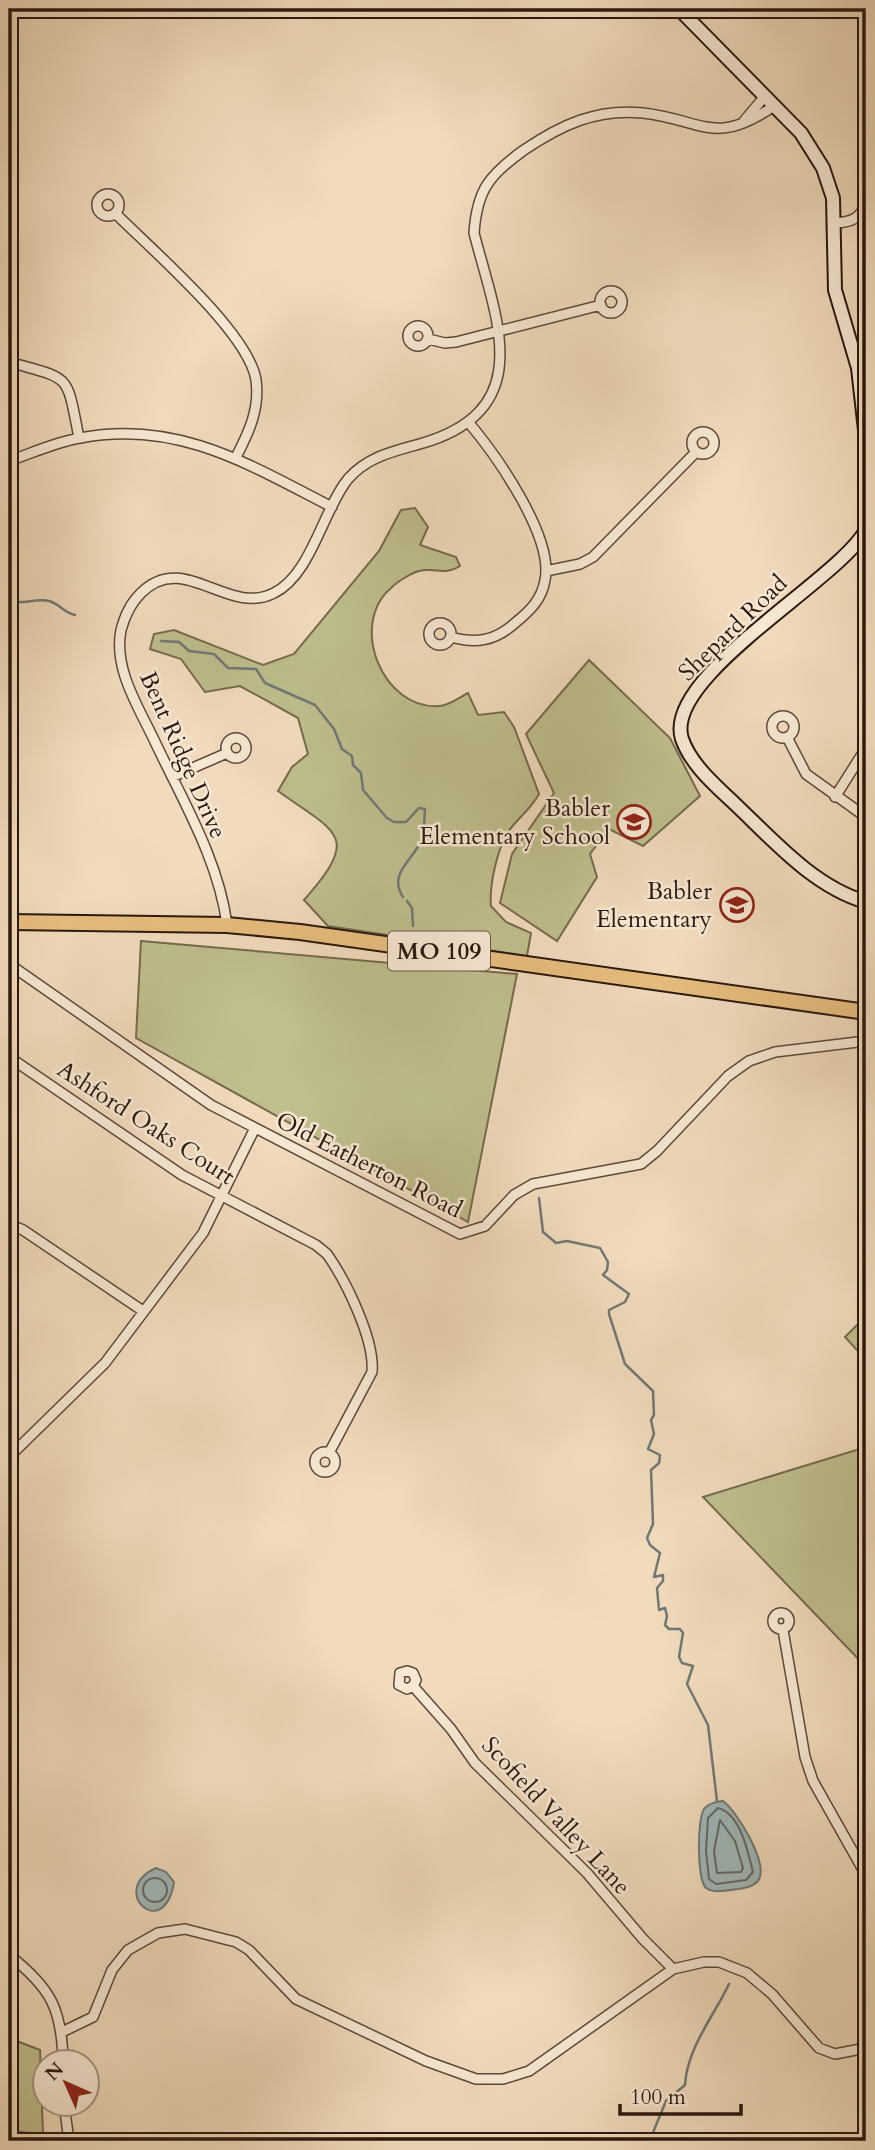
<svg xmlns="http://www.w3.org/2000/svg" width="875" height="2150" font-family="Cardo,serif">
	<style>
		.green { fill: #bfbe8d; stroke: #746b4e; stroke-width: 2 }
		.water { fill: #9fb9ba; stroke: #707976; stroke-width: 2 }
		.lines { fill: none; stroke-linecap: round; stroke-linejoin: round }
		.shore { stroke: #646864; stroke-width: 2 }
		.stream { stroke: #707976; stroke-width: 2.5 }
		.street-casing { stroke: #5c493a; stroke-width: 12 }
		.secondary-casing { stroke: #2a180f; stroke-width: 16 }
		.primary-casing { stroke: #2a180f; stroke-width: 18 }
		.street { stroke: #f6e8d3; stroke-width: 9 }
		.secondary { stroke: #f6e8d3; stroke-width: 12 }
		.primary { stroke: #e8be7e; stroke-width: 14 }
		.labels { text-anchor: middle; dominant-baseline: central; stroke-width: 5; stroke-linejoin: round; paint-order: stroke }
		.shield { fill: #f6e8d3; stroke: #67564a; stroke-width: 2 }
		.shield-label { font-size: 23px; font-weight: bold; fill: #2a180f }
		.street-label { font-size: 24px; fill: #2a180f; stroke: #f6e8d3 }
		.poi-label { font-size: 24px; fill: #2a180f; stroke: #f6e8d3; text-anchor: end }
	</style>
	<rect width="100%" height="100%" fill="#f1dbbc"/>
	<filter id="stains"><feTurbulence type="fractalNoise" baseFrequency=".00286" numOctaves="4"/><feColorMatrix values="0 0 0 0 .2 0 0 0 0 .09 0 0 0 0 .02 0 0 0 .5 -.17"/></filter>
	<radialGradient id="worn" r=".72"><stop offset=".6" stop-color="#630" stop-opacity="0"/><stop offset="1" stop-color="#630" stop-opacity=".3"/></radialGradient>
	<!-- green -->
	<path class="green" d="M415,508L428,527L420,545L456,557L460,566C445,576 435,567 419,571C411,573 397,582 391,588C348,625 383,710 439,706C448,706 460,697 468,693L478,715L504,712L514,727L539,794C531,809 517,819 508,832C497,850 489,886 491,906L506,922L531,933L527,956L328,926L304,900C361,835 338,834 278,791L292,767L308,754L298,718L240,686L205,692L181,659L150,649L154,634L174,630L263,665L294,654L379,551L401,510Z
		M589,660L670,738L700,796L643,846L609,829L590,854L597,877L557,941L500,903L512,854L554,793L526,734Z
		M141,941L517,974L468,1222L136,1038Z
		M866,1316V1360L845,1337Z
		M866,1447V1667L703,1497Z
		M9,2038L40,2050L43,2135L9,2130Z"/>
	<!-- water -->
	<path class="water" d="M723,1801C737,1811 770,1865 758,1881C753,1887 745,1888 738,1889C729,1890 714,1894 706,1888C697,1880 697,1819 704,1809C709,1803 716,1802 723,1801Z
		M156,1868L166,1872L174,1882C164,1944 107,1890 156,1868Z"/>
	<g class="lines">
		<!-- shore -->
		<path class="shore" d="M718,1808C741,1814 748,1853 753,1872L746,1880L716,1884L709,1879L706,1851L708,1818Z
			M720,1820L735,1841L743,1868L741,1872L717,1873L714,1851Z
			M143 1890a12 12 0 1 1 24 0a12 12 0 1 1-24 0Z"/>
		<!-- stream -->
		<path class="stream" d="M9,601C24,605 35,598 49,601C60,604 64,613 75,615
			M161,641L179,642L189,651L214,654L228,668L256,669L265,683L315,705L334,729L342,749L352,756L353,765L361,773L363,790L387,818L394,822H406L419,808L425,809C424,818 425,829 422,838C415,860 387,872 403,897
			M407,901L412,908L413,926
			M539,1198L543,1232L556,1243L567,1241L600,1248L608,1262L607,1270L603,1275L629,1294L625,1302L609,1310V1314L625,1364L653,1391L654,1415L651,1420L654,1434L648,1449L660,1455L659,1463L651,1470L653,1524L647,1538L650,1545L660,1553L654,1577L663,1575V1581L657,1588L659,1610L665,1608L667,1616L665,1625L669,1629H680L683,1633L679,1657L682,1663L693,1666L687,1684L708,1725L717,1801
			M633,2141L636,2135H652L666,2101L685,2085C687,2048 714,2016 729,1984"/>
		<!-- street casing -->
		<g class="street-casing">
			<path id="street" d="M744,121L765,96
				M97 205a11 11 0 1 1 22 0a11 11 0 1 1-22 0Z
				M115,213C151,249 249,333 256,380C260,409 249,432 236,457
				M835,223C851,222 861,219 866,202
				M600 302a11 11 0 1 1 22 0a11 11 0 1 1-22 0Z
				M408 336a10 10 0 1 1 20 0a10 10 0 1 1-20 0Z
				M428,339L445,343L456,342L601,305
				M9,362C72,380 66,372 79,438
				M692 443a11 11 0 1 1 22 0a11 11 0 1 1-22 0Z
				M9,461C32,453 56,442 80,438C177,419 250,465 332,507
				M546,571L580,564L593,557L696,452
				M429 634a11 11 0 1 1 22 0a11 11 0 1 1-22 0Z
				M451,637C476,644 495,641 515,623C530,611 542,599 545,580C554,537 496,455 469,423
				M772 727a11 11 0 1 1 22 0a11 11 0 1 1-22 0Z
				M866,728V738
				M787,737L806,774L866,817
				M226 748a10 10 0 1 1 20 0a10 10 0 1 1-20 0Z
				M172,777L227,753
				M835,797L866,748
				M227,925C219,861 183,801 156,744C140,709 113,670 121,630C125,615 130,604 141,593C184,550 228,617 274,593C311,575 323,510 348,479C368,456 395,451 423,443C538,409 496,319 474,233C477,190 489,175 524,150C561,125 597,108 643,113C704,120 714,147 774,106
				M9,964L211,1105L460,1234L485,1226L514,1195L533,1184L641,1164L657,1151L728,1076L749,1061L775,1052L866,1041
				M9,1057L182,1175L316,1245L327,1254C346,1281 375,1340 372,1372L329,1453
				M9,1224L23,1230L143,1311
				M315 1462a10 10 0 1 1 20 0a10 10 0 1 1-20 0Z
				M11,1455L105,1363L203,1233L254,1130
				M773 1621a8 8 0 1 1 16 0a8 8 0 1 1-16 0Z
				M783,1630L805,1757L813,1781L866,1875
				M413,1686L407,1689L399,1685L400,1673L407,1671L413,1673L416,1680L413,1686L451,1729L475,1763L587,1873L643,1939L673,1969
				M9,1955C51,1988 62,2009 63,2062
				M62,2032L93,2017L112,1970L128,1950L158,1933L185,1929L236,1942L249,1950L296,1999L426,2061L476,2079H503L529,2071L673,1969L704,1962H719L747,1973L772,1994L819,2048L835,2054L866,2048
				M64,2104L69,2141"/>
		</g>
		<!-- secondary casing -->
		<g class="secondary-casing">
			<path id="secondary" d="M679,9L801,133L823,168L833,198L835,290L858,368L866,439
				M866,530C838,581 662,677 682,739C691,765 716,786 735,804C774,841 814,887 866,902"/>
		</g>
		<!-- primary casing -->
		<g class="primary-casing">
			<path id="primary" d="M9,922L227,925L300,932L866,1012"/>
		</g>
		<!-- street -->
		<use href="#street" class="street"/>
		<!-- secondary -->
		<use href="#secondary" class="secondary"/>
		<!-- primary -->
		<use href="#primary" class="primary"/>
	</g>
	<!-- icons -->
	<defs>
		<g id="school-ring" transform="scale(1.75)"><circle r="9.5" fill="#f6e8d3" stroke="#8f2418" stroke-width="1.5"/><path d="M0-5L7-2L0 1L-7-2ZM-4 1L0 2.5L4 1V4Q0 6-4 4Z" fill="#8f2418"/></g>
	</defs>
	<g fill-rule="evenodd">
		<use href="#school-ring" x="634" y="822"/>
		<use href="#school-ring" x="737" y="905"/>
	</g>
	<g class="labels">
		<!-- shield labels -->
		<rect class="shield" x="388" y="931.5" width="102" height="39" rx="5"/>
		<g class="shield-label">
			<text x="439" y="951">MO 109</text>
		</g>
		<!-- street labels -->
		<g class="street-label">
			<text transform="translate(733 628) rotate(-44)">Shepard Road</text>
			<text transform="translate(183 755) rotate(66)">Bent Ridge Drive</text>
			<text transform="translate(146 1123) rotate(33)">Ashford Oaks Court</text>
			<text transform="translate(369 1165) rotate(27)">Old Eatherton Road</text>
			<text transform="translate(556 1816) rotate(47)">Scofield Valley Lane</text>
		</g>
		<!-- poi labels -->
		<g class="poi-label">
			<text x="610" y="808">Babler<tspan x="610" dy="28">Elementary School</tspan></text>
			<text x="712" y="891">Babler<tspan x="712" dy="28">Elementary</tspan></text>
		</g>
	</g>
	<!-- margin -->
	<rect width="875" height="2150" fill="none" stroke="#f1dbbc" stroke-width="35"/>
	<rect x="10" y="10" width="854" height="2129" fill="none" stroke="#2a180f" stroke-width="3.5"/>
	<rect x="18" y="18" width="840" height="2115" fill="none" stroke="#2a180f" stroke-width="2"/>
	<!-- north arrow -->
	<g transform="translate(66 2083) rotate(315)"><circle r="33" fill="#f6e8d3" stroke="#a49585" stroke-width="2"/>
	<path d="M0-5L12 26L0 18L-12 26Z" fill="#8f2418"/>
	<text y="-10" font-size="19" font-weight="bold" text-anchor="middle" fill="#2a180f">N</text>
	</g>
	<!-- scale -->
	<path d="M620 2104v10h121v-10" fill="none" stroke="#2a180f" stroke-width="3.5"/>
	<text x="630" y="2104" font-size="21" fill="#2a180f" stroke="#f6e8d3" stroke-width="5" paint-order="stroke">100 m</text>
	<rect width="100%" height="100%" filter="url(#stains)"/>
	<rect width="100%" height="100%" fill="url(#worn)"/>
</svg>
